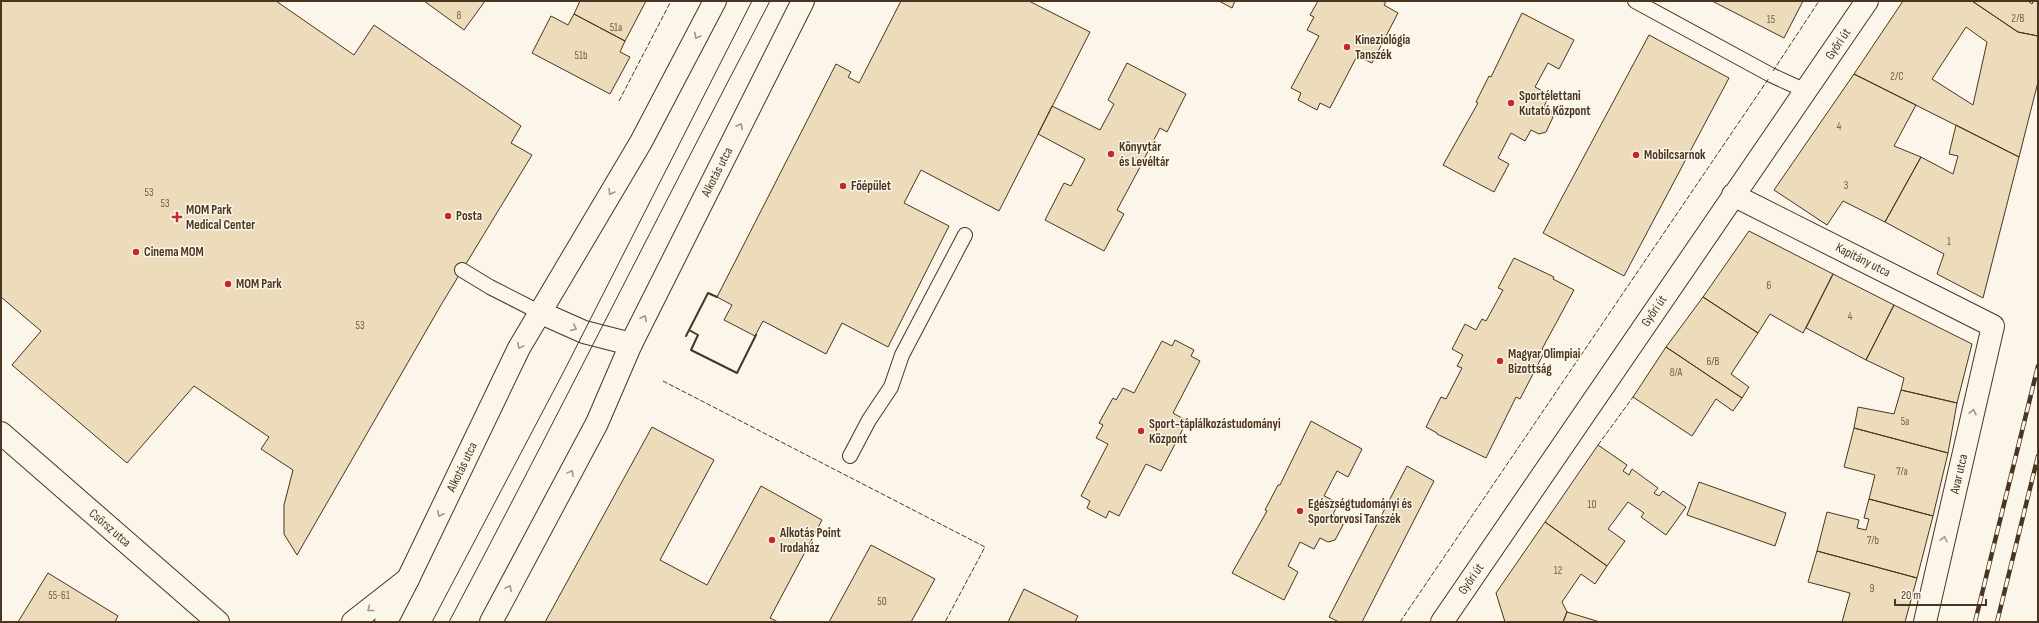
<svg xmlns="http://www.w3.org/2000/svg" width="2039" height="623" font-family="'Sofia Sans Condensed',sans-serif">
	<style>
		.building { fill: #ecdcbc; stroke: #4a3520; fill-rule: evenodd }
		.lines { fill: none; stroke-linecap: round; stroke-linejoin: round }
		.lane-casing { stroke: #4a3520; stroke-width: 16 }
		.street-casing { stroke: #4a3520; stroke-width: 24 }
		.secondary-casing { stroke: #4a3520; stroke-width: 24 }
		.lane { stroke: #fbf6e9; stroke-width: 14 }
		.street { stroke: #fbf6e9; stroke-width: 22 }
		.secondary { stroke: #fbf6e9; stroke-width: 22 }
		.tram { stroke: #4a3520; stroke-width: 1 }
		.rail-casing { stroke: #4a3520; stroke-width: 4.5 }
		.rail { stroke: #fbf6e9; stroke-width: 3; stroke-dasharray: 9; stroke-linecap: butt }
		.fence { stroke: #4a3520; stroke-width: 1; stroke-dasharray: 5 2; stroke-linecap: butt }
		.wall { stroke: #4a3520; stroke-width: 2 }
		.oneway { stroke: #a29684 }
		.poi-dot { fill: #c62828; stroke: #fbf6e9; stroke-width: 1.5 }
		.labels { text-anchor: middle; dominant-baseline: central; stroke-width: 3; stroke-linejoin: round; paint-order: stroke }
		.number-label { font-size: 11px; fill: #725f47 }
		.poi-label { font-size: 13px; font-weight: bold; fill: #4a3520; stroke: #fbf6e9; text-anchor: start }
		.street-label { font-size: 13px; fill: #4a3520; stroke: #fbf6e9 }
	</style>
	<rect width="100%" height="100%" fill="#fbf6e9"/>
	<!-- building -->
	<path class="building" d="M1,1H276L354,55L374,25L521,126L511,143L532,155L441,305L297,555L284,534V505L293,470L261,449L269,437L194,386L127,463L12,365L41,331L1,297Z
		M424,1H485L464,30Z
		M580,1H646L625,41L574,14Z
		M901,1H1029L1090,32L999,211L921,170L904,203L949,226L888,347L842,323L826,354L763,321L755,336L724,320L732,305L717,297L836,64L851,72L848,77L859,83Z
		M1219,1H1235L1232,8Z
		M1318,1H1386L1384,5L1398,13L1372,63L1357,56L1330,108L1320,103L1317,110L1298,100L1301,93L1291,88L1319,36L1307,30L1314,17L1310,15Z
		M1712,1H1803L1784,38Z
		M1903,1H1972L2018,32L2038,36V82L2019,157L1854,74ZM1966,27L1987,42L1973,105L1932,79Z
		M1972,1H2028L2032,4L2033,1H2038V36L2018,32Z
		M1522,13L1574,40L1559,69L1548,63L1535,87L1550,95L1544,106L1551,110L1553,117L1546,132L1539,134L1531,130L1525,141L1511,133L1498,158L1509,164L1494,192L1443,165L1478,103L1476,102L1489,76L1491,77Z
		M574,14L625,41L620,52L630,57L610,94L532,53L551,16L568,25Z
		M1649,35L1729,78L1624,276L1543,233Z
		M1127,63L1186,94L1167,132L1160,128L1139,169L1117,210L1124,214L1104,251L1045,220L1064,183L1071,186L1085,159L1038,134L1052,106L1100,130L1114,104L1108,100Z
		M1854,74L1916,105L1894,146L1921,157L1885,222L1843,201L1827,225L1774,190Z
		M1956,125L2019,157L1983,298L1937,274L1944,254L1885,222L1921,157L1953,174L1958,156L1949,154Z
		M1749,231L1833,274L1803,333L1770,314L1758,333L1703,297Z
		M1514,258L1554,277L1553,279L1574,290L1542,349L1545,351L1520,399L1516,397L1486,458L1437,434V433L1426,427L1441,397L1446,399L1462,368L1457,366L1463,355L1452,349L1465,324L1476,330L1482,319L1486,321L1503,290L1498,288Z
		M1833,274L1894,305L1866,360L1806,328Z
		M1703,297L1758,333L1731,374L1749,387L1742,398L1666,347Z
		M1894,305L1972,344L1957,403L1901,390L1904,378L1866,360Z
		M1175,340L1194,350L1191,356L1200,361L1173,413L1187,421L1161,471L1146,464L1119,516L1109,511L1106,518L1087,508L1090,501L1081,496L1108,444L1096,438L1103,425L1099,423L1113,398L1116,400L1123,388L1134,393L1162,341L1172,346Z
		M1666,347L1742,398L1733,411L1716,399L1692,436L1633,397Z
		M1901,390L1957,403L1948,453L1854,428L1858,407L1894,414Z
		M1311,421L1362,449L1348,477L1337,471L1324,496L1339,503L1333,514L1340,518L1343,525L1335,540L1328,542L1320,538L1314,549L1300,542L1288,566L1298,572L1284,600L1232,573L1267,511L1265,510L1278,485H1280Z
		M652,427L714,460L660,560L707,585L761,486L822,520L770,618L778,622H545Z
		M1854,428L1948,453L1933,516L1869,499L1875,475L1844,467Z
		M1598,445L1627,465L1623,471L1629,475L1632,469L1658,488L1654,493L1659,496L1663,491L1686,507L1666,535L1641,517L1644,513L1628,502L1608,529L1625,541L1607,566L1545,522Z
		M1407,466L1434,481L1362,622H1339L1329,617Z
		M1699,482L1786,513L1775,546L1687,515Z
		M1869,499L1933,516L1917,578L1817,551L1827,512L1859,520L1857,528L1866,530L1869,519L1864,518Z
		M1545,522L1607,566L1595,584L1581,574L1562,602L1567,612L1563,622H1505L1496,593Z
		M871,545L935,579L911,622H829Z
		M1817,551L1917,578L1905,622H1842L1850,593L1808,582Z
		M48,573L118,616L115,622H18Z
		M1024,589L1078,616L1075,622H1008Z
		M1567,612L1600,622H1563Z"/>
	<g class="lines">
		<!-- lane casing -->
		<g class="lane-casing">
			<path id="lane" d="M1635,1L1771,75L1806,91
				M462,270L490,287L539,312
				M850,456L869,420L891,387L902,355L965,235"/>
		</g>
		<!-- street casing -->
		<g class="street-casing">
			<path id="street" d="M1733,195L1993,326L1925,622
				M539,312L584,332L631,344
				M1,433L218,622
				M353,622L408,579
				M1442,622L1867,1"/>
		</g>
		<!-- secondary casing -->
		<g class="secondary-casing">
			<path id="secondary" d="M386,622L408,579L519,348L641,142L715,1
				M491,622L597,423L631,344L803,1"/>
		</g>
		<!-- lane -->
		<use href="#lane" class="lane"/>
		<!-- street -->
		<use href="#street" class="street"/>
		<!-- secondary -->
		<use href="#secondary" class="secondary"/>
		<!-- tram -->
		<path class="tram" d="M432,622L563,373L752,1
			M449,622C558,416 662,207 770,1"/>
		<!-- rail casing -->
		<g class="rail-casing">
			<path id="rail" d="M1975,622L2038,366
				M1997,622L2038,456"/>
		</g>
		<!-- rail -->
		<use href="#rail" class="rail"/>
		<!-- fence -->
		<path class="fence" d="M1773,71L1819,1
			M619,101L671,1
			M663,381L985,547L945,622
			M1598,445L1633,397
			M1400,622L1769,78"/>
		<!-- wall -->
		<path class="wall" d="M689,330L698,335L691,350L737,373L756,335
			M686,336L708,293L717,297"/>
	</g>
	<!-- one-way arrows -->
	<defs><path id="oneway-chevron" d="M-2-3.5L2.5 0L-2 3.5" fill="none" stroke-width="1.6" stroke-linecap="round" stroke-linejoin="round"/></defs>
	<g class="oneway">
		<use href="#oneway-chevron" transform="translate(697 36) rotate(118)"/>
		<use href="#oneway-chevron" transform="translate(740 126) rotate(-63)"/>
		<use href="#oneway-chevron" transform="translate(611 192) rotate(121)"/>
		<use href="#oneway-chevron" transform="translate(644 318) rotate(-63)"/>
		<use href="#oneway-chevron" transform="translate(574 328) rotate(24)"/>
		<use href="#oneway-chevron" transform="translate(520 346) rotate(118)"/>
		<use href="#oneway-chevron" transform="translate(1973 412) rotate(-77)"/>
		<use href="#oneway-chevron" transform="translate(571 473) rotate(-62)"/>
		<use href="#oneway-chevron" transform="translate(440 514) rotate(116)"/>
		<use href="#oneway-chevron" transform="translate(1944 539) rotate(-77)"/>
		<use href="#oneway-chevron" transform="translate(509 588) rotate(-62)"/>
		<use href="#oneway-chevron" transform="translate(370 609) rotate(142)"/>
	</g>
	<!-- markers -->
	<g class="poi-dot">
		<circle cx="1347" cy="47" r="4"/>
		<circle cx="1511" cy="103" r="4"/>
		<circle cx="1111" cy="154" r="4"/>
		<circle cx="1636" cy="155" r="4"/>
		<circle cx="843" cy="186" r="4"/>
		<circle cx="448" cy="216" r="4"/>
		<path d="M175 211h4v4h4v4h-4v4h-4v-4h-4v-4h4z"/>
		<circle cx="136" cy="252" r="4"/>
		<circle cx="228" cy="284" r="4"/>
		<circle cx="1500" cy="361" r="4"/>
		<circle cx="1141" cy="431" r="4"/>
		<circle cx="1300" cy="511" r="4"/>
		<circle cx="772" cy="540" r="4"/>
	</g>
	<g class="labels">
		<!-- number labels -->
		<g class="number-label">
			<text x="459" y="15">8</text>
			<text x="2018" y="18">2/B</text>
			<text x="1771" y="19">15</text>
			<text x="616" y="27">51a</text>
			<text x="581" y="55">51b</text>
			<text x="1897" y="76">2/C</text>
			<text x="1839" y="126">4</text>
			<text x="1846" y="185">3</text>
			<text x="149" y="192">53</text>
			<text x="165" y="203">53</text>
			<text x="1949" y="241">1</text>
			<text x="1769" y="285">6</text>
			<text x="1850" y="316">4</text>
			<text x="360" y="325">53</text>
			<text x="1713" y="361">6/B</text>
			<text x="1676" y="372">8/A</text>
			<text x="1905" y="421">5a</text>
			<text x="1902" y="471">7/a</text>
			<text x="1592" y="504">10</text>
			<text x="1873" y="540">7/b</text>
			<text x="1558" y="570">12</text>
			<text x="1872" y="588">9</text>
			<text x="59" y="595">55-61</text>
			<text x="882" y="601">50</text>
		</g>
		<!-- poi labels -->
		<g class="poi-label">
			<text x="1355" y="40">Kineziológia<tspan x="1355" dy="15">Tanszék</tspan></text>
			<text x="1519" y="96">Sportélettani<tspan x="1519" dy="15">Kutató Központ</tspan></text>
			<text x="1119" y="147">Könyvtár<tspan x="1119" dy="15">és Levéltár</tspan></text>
			<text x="1644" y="155">Mobilcsarnok</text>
			<text x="851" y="186">Főépület</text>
			<text x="186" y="210">MOM Park<tspan x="186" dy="15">Medical Center</tspan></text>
			<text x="456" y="216">Posta</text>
			<text x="144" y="252">Cinema MOM</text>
			<text x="236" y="284">MOM Park</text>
			<text x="1508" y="354">Magyar Olimpiai<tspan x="1508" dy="15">Bizottság</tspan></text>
			<text x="1149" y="424">Sport-táplálkozástudományi<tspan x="1149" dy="15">Központ</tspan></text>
			<text x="1308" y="504">Egészségtudományi és<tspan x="1308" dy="15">Sportorvosi Tanszék</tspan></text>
			<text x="780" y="533">Alkotás Point<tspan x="780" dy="15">Irodaház</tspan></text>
		</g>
		<!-- street labels -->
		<g class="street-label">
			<text transform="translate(1838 44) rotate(-56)">Győri út</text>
			<text transform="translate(717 172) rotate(-63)">Alkotás utca</text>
			<text transform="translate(1863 260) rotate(27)">Kapitány utca</text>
			<text transform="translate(1654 311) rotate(-56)">Győri út</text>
			<text transform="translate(462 467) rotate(-64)">Alkotás utca</text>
			<text transform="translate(1959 474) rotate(-77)">Avar utca</text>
			<text transform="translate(110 528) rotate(41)">Csörsz utca</text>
			<text transform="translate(1471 579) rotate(-55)">Győri út</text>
		</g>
	</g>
	<!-- border -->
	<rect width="2039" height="623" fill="none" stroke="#4a3520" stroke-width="4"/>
	<!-- scale -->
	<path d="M1895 599v6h91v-6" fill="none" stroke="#4a3520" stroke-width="2"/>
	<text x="1901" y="599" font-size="12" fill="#4a3520" stroke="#fbf6e9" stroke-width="3" paint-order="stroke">20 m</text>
</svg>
